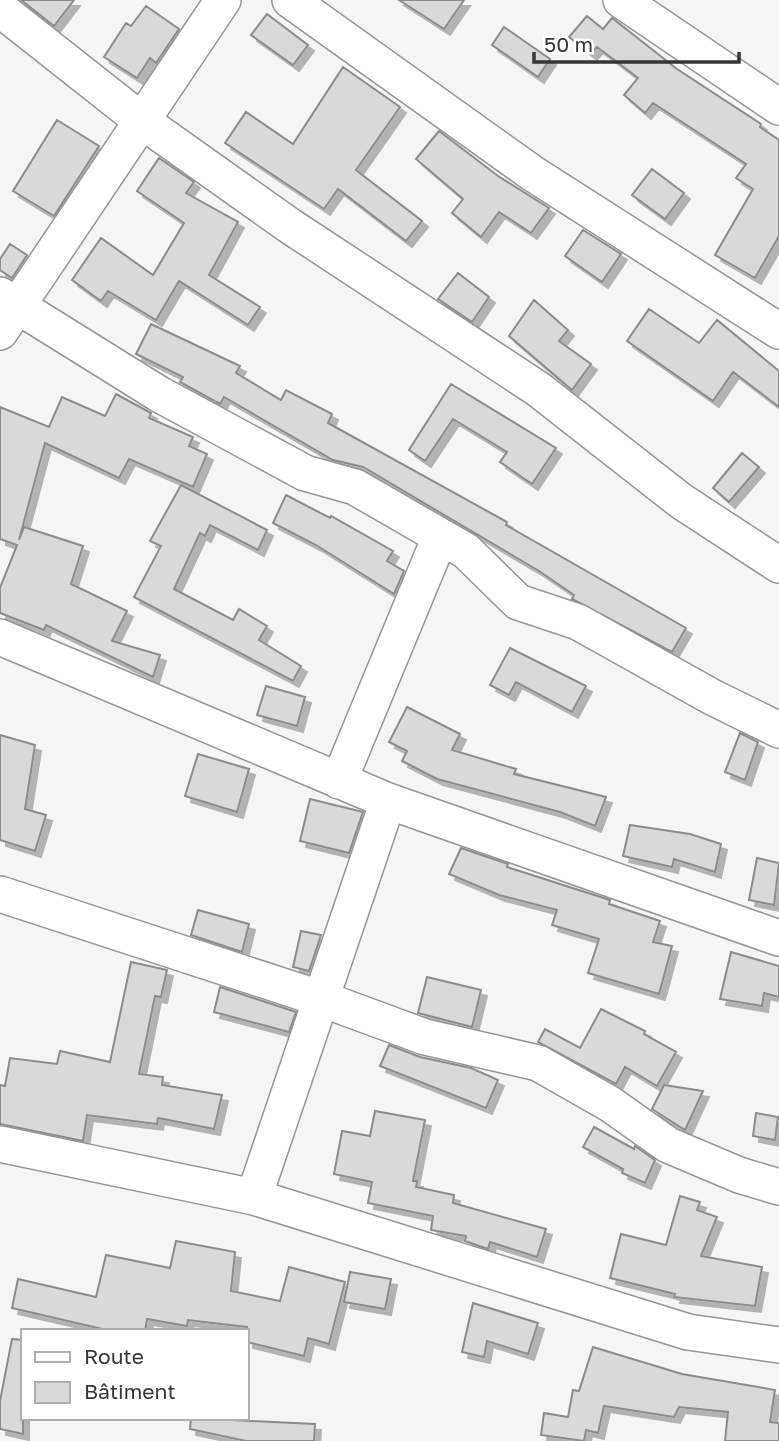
<svg xmlns="http://www.w3.org/2000/svg" width="779" height="1441" font-family="'Golos Text',sans-serif">
	<style>
		.building { fill: #d7dad8; stroke: #8a8d8b; stroke-width: 2; filter: url(#shadow) }
		.lines { fill: none; stroke-linecap: round; stroke-linejoin: round }
		.minor-casing { stroke: #949795; stroke-width: 38 }
		.minor { stroke: #fff; stroke-width: 35 }
	</style>
	<defs>
		<filter id="shadow"><feDropShadow dx="6" dy="6" stdDeviation="0" flood-color="#0004"/></filter>
	</defs>
	<rect width="100%" height="100%" fill="#f3f6f4"/>
	<!-- building -->
	<path class="building" d="M21,0H74L54,26Z
		M399,0H464L444,29Z
		M146,6L179,29L156,63L150,58L137,78L104,57L126,23L131,26Z
		M267,14L308,45L293,65L251,35Z
		M587,16L603,29L612,18L677,69L761,124L760,127L779,140V236L755,278L715,255L753,189L736,178L746,164L653,103L645,113L624,95L638,78L597,47L591,54L569,37Z
		M504,27L550,59L538,77L492,45Z
		M343,67L400,107L356,170L422,221L406,241L338,189L324,209L225,143L246,112L293,144Z
		M57,120L99,146L54,216L13,191Z
		M439,131L498,176L549,208L531,233L499,212L481,237L452,213L463,199L416,159Z
		M159,158L194,182L186,193L238,222L209,275L260,307L248,325L179,281L156,320L108,291L101,301L72,280L101,238L153,275L184,223L137,191Z
		M652,169L684,193L665,219L632,195Z
		M583,230L621,254L602,282L565,256Z
		M10,244L27,255L12,278L0,270V259Z
		M458,273L489,297L472,322L438,299Z
		M534,300L568,330L559,341L591,364L572,390L509,336Z
		M649,309L699,343L717,320L779,371V407L733,372L713,401L627,341Z
		M151,324L240,366L236,373L281,400L286,390L332,414L328,423L507,522L506,525L686,628L672,652L572,599L574,595L539,571L363,467L333,460L224,397L220,404L180,382L183,377L136,354Z
		M451,384L556,448L532,484L500,462L507,452L453,419L425,461L409,450Z
		M116,394L151,413L149,418L193,437L189,446L207,454L193,487L129,459L119,478L45,443L19,540L24,527L83,546L71,584L127,611L112,641L160,655L153,677L46,625L44,630L0,613V588L17,545L0,539V407L49,427L62,397L105,416Z
		M742,453L759,467L729,502L713,488Z
		M181,485L267,530L258,550L210,525L205,536L200,533L174,589L233,620L239,609L267,626L259,640L301,666L293,681L134,597L161,546L150,541Z
		M286,495L330,518L331,516L393,551L387,561L404,571L394,594L316,545L273,523Z
		M510,648L586,686L572,712L516,682L509,695L490,685Z
		M266,686L305,697L297,726L257,715Z
		M407,707L460,734L452,750L516,769L514,774L606,797L595,826L560,812L437,779L402,761L407,751L389,742Z
		M740,733L758,742L745,780L725,772Z
		M0,735L35,745L25,809L46,815L35,851L0,840Z
		M198,754L249,769L237,812L185,796Z
		M310,799L363,812L349,853L300,841Z
		M630,825L690,834L721,844L715,872L674,859L672,867L623,856Z
		M461,848L508,864L507,867L610,900L609,904L660,921L653,942L672,946L659,994L588,973L599,939L552,925L557,910L499,895L449,874Z
		M757,858L779,863L774,905L749,900Z
		M198,910L249,924L242,952L191,935Z
		M301,931L321,935L309,971L293,967Z
		M731,952L779,966V997L764,993L762,1006L720,999Z
		M131,962L167,970L161,997L155,996L139,1074L163,1077L162,1085L222,1095L214,1129L158,1118L157,1124L87,1115L83,1141L0,1124V1085L5,1086L10,1058L57,1064L60,1051L110,1062Z
		M427,977L481,990L472,1027L418,1013Z
		M220,987L296,1012L289,1032L214,1012Z
		M601,1009L645,1031L644,1034L676,1052L657,1086L625,1067L616,1084L538,1042L545,1029L580,1048Z
		M389,1045L420,1057L471,1068L498,1080L486,1108L380,1066Z
		M664,1085L703,1091L685,1130L652,1109Z
		M375,1111L425,1120L413,1181H417L416,1187L454,1195L453,1203L546,1229L537,1257L490,1242L488,1249L465,1241L466,1236L431,1230L433,1216L368,1203L372,1182L334,1174L342,1131L370,1136Z
		M756,1113L778,1117L775,1140L753,1136Z
		M594,1127L634,1149L635,1146L655,1160L645,1183L622,1173L623,1169L583,1147Z
		M680,1196L700,1202L697,1210L717,1217L701,1256L762,1267L755,1306L674,1297L675,1294L610,1278L621,1234L666,1245Z
		M176,1241L235,1252L231,1291L280,1301L289,1267L345,1282L329,1344L308,1338L304,1356L247,1342V1327L188,1320L187,1326L147,1319L145,1331H111L12,1308L18,1279L96,1297L106,1255L170,1268Z
		M350,1272L391,1279L385,1309L344,1302Z
		M473,1303L538,1323L528,1354L487,1341L484,1357L462,1352Z
		M12,1339L23,1340V1434L0,1429V1401Z
		M593,1347L682,1374L775,1390L770,1422L779,1423V1441H725L728,1412L679,1407L674,1417L604,1406L598,1433L586,1430L584,1441L541,1435L544,1413L568,1417L573,1390L579,1391Z
		M191,1418L315,1424L314,1441H246L190,1429Z"/>
	<g class="lines">
		<!-- minor casing -->
		<g class="minor-casing">
			<path id="minor" d="M290,0L532,173L779,331
				M621,0L779,107
				M0,9L142,121L290,226L538,389L681,501L779,565
				M0,295L159,394L305,473L355,487L466,551L518,602L578,622L712,697L779,730
				M0,332L223,0
				M0,637L388,801L254,1197L0,1144
				M339,781L440,537
				M388,801L779,938
				M0,894L322,999L425,1037L538,1063L610,1104L668,1145L739,1175L779,1187
				M254,1197L688,1332L779,1345"/>
		</g>
		<!-- minor -->
		<use href="#minor" class="minor"/>
	</g>
	<!-- legend -->
	<rect x="21" y="1329" width="228" height="91" fill="#ffffff" stroke="#aeafaf" stroke-width="2"/>
	<rect x="35" y="1352" width="35" height="10" fill="#ffffff" stroke="#aeafaf" stroke-width="2"/>
	<text x="84" y="1364" font-size="21" fill="#353636">Route</text>
	<rect x="35" y="1382" width="35" height="21" fill="#d7dad8" stroke="#aeafaf" stroke-width="2"/>
	<text x="84" y="1399" font-size="21" fill="#353636">Bâtiment</text>
	<!-- scale -->
	<path d="M534 52v10h205v-10" fill="none" stroke="#353636" stroke-width="3.5"/>
	<text x="544" y="52" font-size="21" fill="#353636" stroke="#ffffff" stroke-width="5" paint-order="stroke">50 m</text>
</svg>
